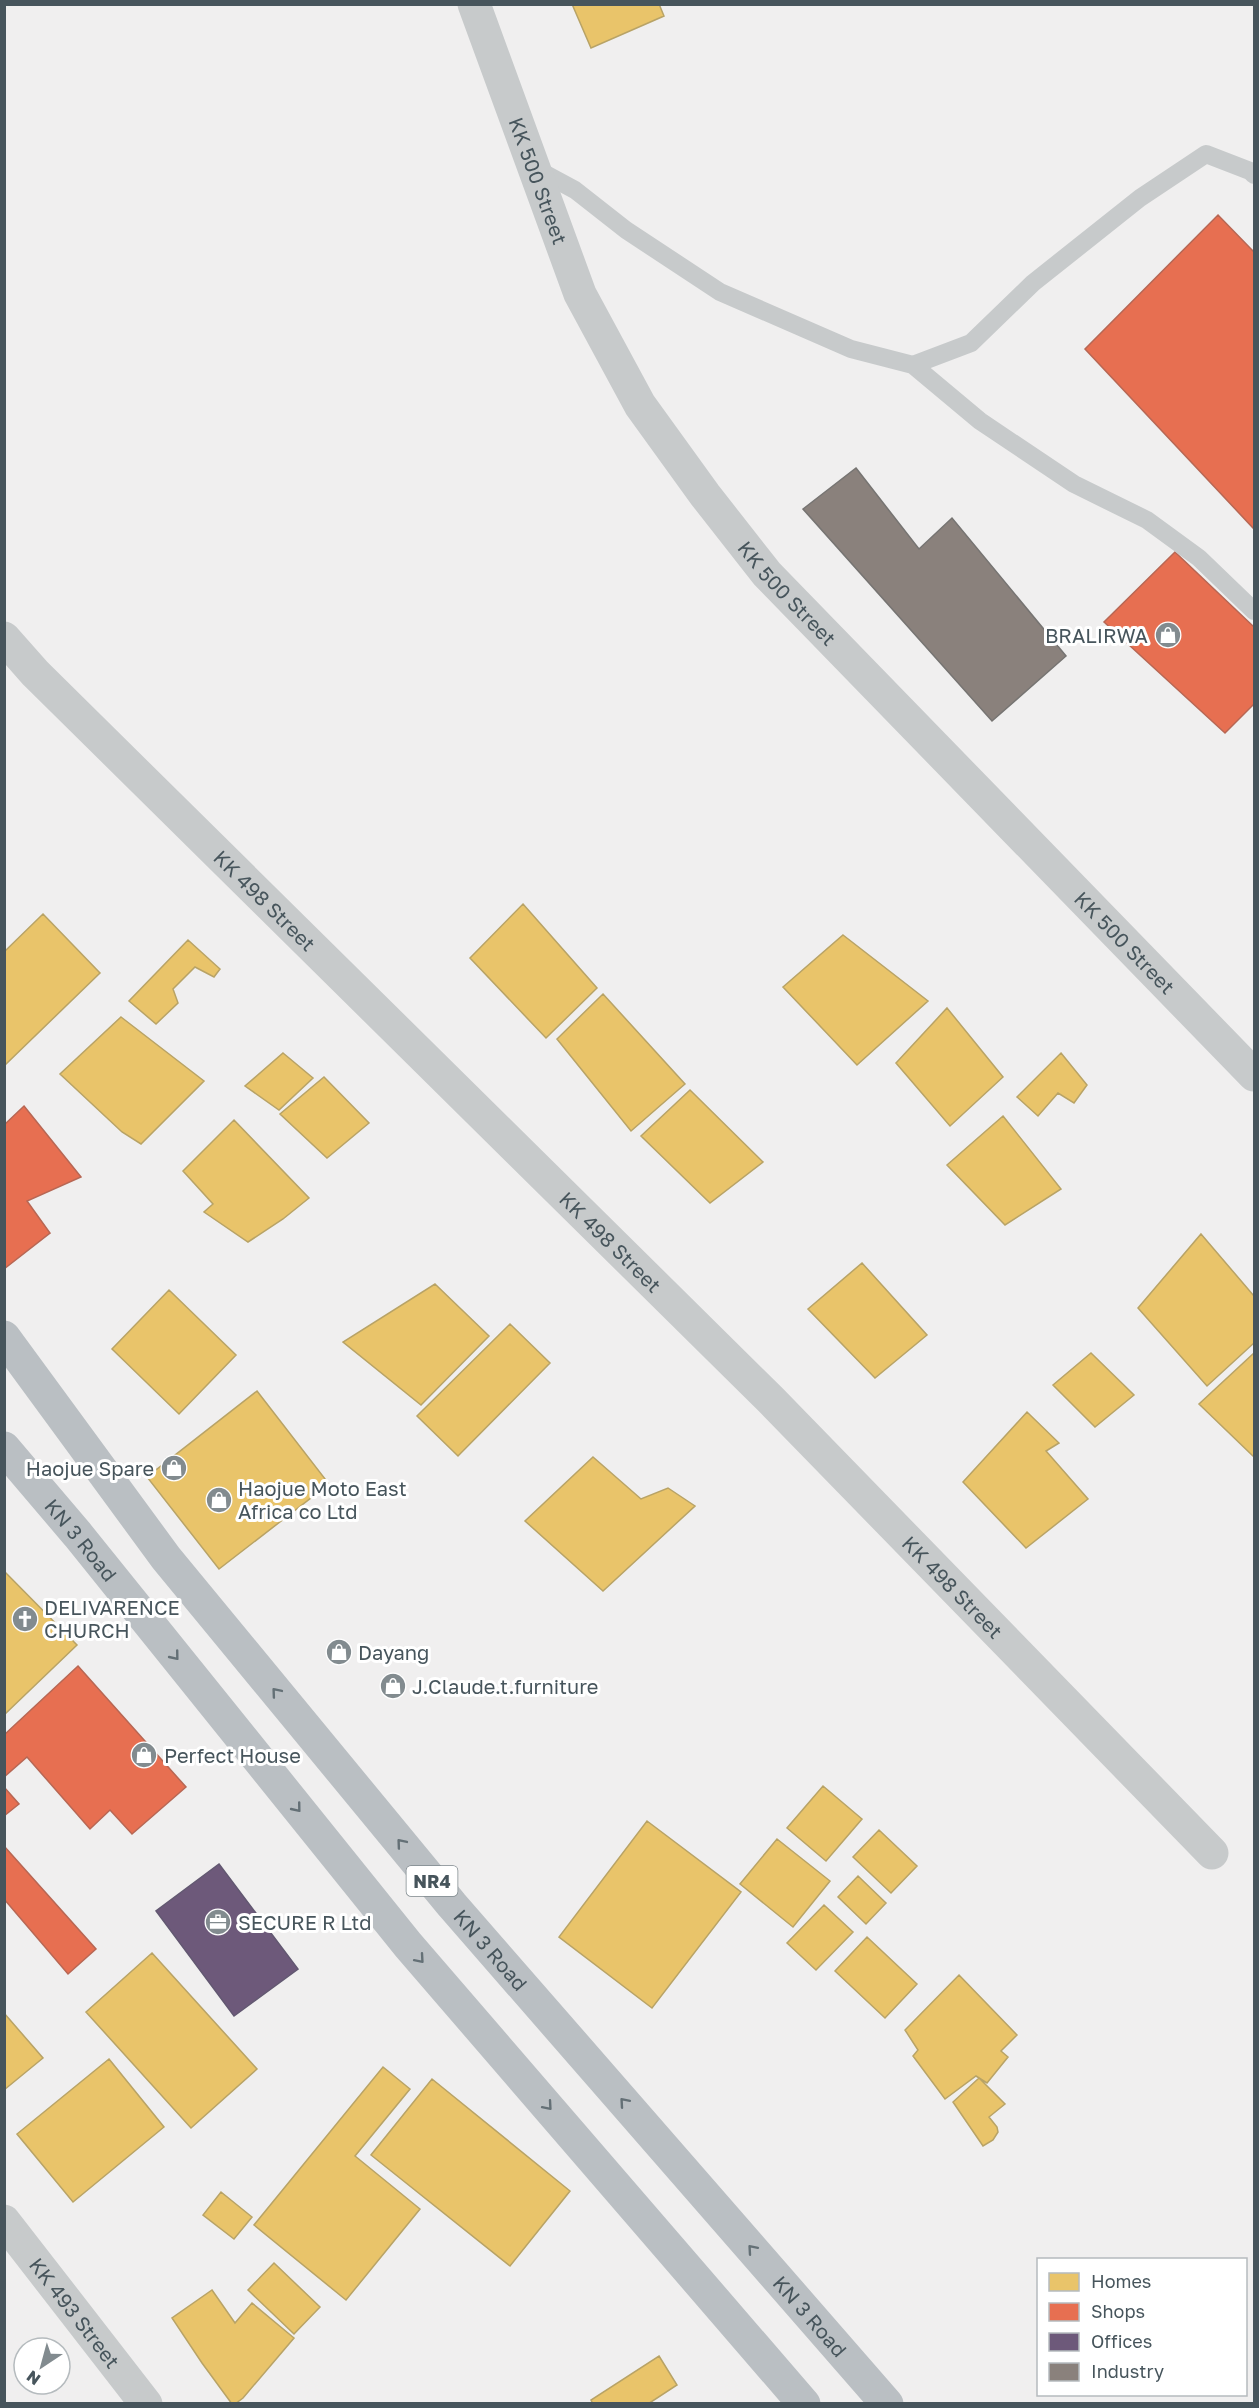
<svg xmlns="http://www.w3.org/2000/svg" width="1259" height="2408" font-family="'Golos Text',sans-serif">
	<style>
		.homes { fill: #e9c46a; stroke: #b8a366; stroke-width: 1.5 }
		.shops { fill: #e76f51; stroke: #b76754; stroke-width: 1.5 }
		.offices { fill: #6d597a; stroke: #625871; stroke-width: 1.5 }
		.industry { fill: #8a817c; stroke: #767472; stroke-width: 1.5 }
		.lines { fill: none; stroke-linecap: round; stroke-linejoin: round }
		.lane { stroke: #c7cacb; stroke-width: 18 }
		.street { stroke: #c7cacb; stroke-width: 33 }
		.highway { stroke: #babfc3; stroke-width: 33 }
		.oneway { stroke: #647076 }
		.labels { text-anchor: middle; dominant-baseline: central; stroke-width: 6; stroke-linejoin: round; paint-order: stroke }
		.shield { fill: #fff; stroke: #7e888d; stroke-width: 1.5 }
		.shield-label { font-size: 18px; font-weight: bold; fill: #47555c }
		.street-label { font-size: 20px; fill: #47555c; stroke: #fff }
		.poi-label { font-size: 20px; fill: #47555c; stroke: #fff; text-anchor: start }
	</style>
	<rect width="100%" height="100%" fill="#f0efef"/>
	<!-- homes -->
	<path class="homes" d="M572,4H659L664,16L591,48Z
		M523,904L597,988L546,1038L470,958Z
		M43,914L100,973L4,1066V952Z
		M843,935L928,1001L857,1065L783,987Z
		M188,940L220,969L214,977L195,967L173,989L178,1003L156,1024L129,1001Z
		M603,994L685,1084L631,1131L557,1039Z
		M947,1008L1003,1077L950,1126L896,1063Z
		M121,1017L204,1081L141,1144L122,1132L60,1074Z
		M283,1053L313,1078L279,1110L245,1086Z
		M1061,1053L1087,1085L1074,1103L1058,1093L1038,1116L1017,1097Z
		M324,1077L369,1123L327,1158L280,1114Z
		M690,1090L763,1162L710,1203L641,1136Z
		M1003,1116L1061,1189L1005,1225L947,1165Z
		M234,1120L309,1198L283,1219L248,1242L204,1212L213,1204L183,1171Z
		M1201,1234L1254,1296V1343L1207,1386L1138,1308Z
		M862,1263L927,1335L875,1378L808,1309Z
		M435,1284L489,1336L421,1405L343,1342Z
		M169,1290L236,1355L179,1414L112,1349Z
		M510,1324L550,1363L458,1456L417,1416Z
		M1091,1353L1134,1395L1095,1427L1053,1385Z
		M1254,1353V1457L1199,1404Z
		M257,1391L329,1484L219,1569L147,1477Z
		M1027,1412L1059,1443L1046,1451L1088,1499L1026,1548L963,1482Z
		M593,1457L641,1499L668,1488L695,1506L603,1591L525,1521Z
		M4,1571L77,1645L4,1715Z
		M823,1786L862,1819L826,1861L787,1828Z
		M647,1821L741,1892L652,2008L559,1937Z
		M879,1830L917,1866L891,1893L853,1857Z
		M777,1839L830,1881L793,1927L740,1884Z
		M858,1876L886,1903L866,1924L838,1897Z
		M824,1905L853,1932L816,1970L787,1943Z
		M867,1937L917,1984L885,2018L835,1971Z
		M152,1953L257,2069L191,2128L86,2012Z
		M959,1975L1017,2035L1001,2051L1008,2057L987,2083L976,2076L945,2099L913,2056L918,2050L905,2030Z
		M4,2013L43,2058L4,2090Z
		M109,2059L164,2127L73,2202L17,2134Z
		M383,2067L410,2089L355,2156L420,2209L346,2300L254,2225Z
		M979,2078L1005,2104L989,2117L997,2127L998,2132L993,2140L983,2146L953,2102Z
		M432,2079L570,2191L510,2266L371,2155Z
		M221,2192L252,2217L234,2239L203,2215Z
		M274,2263L320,2307L294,2334L248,2290Z
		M212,2290L235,2323L252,2303L294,2338L243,2398L235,2404H232L202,2363L172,2318Z
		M659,2356L677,2385L648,2404H593L591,2400Z"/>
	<!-- shops -->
	<path class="shops" d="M1218,215L1254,252V529L1085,349Z
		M1175,552L1254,627V704L1225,733L1104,622Z
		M24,1106L81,1177L27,1201L50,1233L4,1269V1125Z
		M78,1666L186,1787L132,1834L110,1810L90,1829L27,1757L4,1777V1735Z
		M4,1787L19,1804L4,1816Z
		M4,1846L96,1949L68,1974L4,1899Z"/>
	<!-- offices -->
	<path class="offices" d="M219,1864L298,1969L234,2016L156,1911Z"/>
	<!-- industry -->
	<path class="industry" d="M856,468L919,549L952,518L1066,656L992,721L803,509Z"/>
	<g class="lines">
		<!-- lane -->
		<path class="lane" d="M536,169L575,190L626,230L720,292L851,349L913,365L971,343L1033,283L1140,198L1206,154L1250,171L1254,175
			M913,365L980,421L1074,484L1147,520L1199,558L1254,611"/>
		<!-- street -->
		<g class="street">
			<path id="s1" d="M474,4L580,294L640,405L705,495L767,574L1254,1075"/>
			<path id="s2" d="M4,638L35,673L771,1400L1212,1853"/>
			<path id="s3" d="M4,2221L146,2404"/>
		</g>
		<!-- highway -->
		<g class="highway">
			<path id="s4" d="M4,1337L166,1558L452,1905L887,2404"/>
			<path id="s5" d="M4,1448L78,1535L408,1945L804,2404"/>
		</g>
	</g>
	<!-- one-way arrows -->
	<defs><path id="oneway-chevron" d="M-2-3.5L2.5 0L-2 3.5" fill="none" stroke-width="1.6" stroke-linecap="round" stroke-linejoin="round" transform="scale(1.5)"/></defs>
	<g class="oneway">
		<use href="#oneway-chevron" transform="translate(175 1656) rotate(51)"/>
		<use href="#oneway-chevron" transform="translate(276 1692) rotate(-130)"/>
		<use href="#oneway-chevron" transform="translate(297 1808) rotate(51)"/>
		<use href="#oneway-chevron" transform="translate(401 1843) rotate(-130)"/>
		<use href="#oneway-chevron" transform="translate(420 1959) rotate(49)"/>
		<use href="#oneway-chevron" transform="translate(624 2102) rotate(-131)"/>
		<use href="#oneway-chevron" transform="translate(548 2106) rotate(49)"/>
		<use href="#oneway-chevron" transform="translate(752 2249) rotate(-131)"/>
	</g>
	<!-- icons -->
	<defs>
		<g id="shop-disc" transform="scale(1.35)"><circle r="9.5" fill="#828b8f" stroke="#fff"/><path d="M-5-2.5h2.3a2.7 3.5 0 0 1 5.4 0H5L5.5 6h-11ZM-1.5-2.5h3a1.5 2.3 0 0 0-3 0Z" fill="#fff"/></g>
		<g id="church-disc" transform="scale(1.35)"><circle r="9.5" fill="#828b8f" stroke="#fff"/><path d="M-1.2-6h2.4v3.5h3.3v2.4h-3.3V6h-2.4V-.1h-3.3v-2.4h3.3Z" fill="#fff"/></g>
		<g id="office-disc" transform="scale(1.35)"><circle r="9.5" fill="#828b8f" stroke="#fff"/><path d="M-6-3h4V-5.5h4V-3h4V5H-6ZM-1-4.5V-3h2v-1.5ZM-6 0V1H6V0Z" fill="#fff"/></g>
	</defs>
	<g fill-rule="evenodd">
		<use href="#shop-disc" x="1168" y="635"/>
		<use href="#shop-disc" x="174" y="1468"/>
		<use href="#shop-disc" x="219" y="1500"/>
		<use href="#church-disc" x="25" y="1619"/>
		<use href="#shop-disc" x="339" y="1652"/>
		<use href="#shop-disc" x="393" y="1686"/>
		<use href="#shop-disc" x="144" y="1755"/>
		<use href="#office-disc" x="218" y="1922"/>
	</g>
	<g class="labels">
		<!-- shield labels -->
		<rect class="shield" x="406.5" y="1866" width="51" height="30" rx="4.5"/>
		<g class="shield-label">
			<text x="432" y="1881">NR4</text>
		</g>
		<!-- street labels -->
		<g class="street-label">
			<text stroke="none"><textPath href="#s1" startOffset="188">KK 500 Street</textPath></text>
			<text stroke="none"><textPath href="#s1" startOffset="674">KK 500 Street</textPath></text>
			<text stroke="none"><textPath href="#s2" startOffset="370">KK 498 Street</textPath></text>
			<text stroke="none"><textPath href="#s1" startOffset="1160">KK 500 Street</textPath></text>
			<text stroke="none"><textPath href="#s2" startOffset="856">KK 498 Street</textPath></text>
			<text stroke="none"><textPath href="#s5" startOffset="120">KN 3 Road</textPath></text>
			<text stroke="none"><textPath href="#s2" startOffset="1342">KK 498 Street</textPath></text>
			<text stroke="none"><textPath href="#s4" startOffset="783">KN 3 Road</textPath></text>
			<text stroke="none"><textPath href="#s3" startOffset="116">KK 493 Street</textPath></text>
			<text stroke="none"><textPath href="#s4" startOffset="1269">KN 3 Road</textPath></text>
		</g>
		<!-- poi labels -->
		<g class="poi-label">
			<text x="1148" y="635" text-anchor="end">BRALIRWA</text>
			<text x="154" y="1468" text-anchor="end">Haojue Spare</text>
			<text x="238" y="1488">Haojue Moto East<tspan x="238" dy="23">Africa co Ltd</tspan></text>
			<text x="44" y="1607">DELIVARENCE<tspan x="44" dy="23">CHURCH</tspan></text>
			<text x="358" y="1652">Dayang</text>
			<text x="412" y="1686">J.Claude.t.furniture</text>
			<text x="164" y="1755">Perfect House</text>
			<text x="238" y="1922">SECURE R Ltd</text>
		</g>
	</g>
	<!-- border -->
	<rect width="1259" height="2408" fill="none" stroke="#47555c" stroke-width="12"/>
	<!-- legend -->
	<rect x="1037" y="2258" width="210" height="138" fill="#ffffff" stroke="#b5bbbe" stroke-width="1.5"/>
	<rect x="1049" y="2273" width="30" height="18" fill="#e9c46a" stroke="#b5bbbe" stroke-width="1.5"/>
	<text x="1091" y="2288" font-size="18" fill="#47555c">Homes</text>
	<rect x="1049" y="2303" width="30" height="18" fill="#e76f51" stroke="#b5bbbe" stroke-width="1.5"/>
	<text x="1091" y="2318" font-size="18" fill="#47555c">Shops</text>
	<rect x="1049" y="2333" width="30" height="18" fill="#6d597a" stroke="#b5bbbe" stroke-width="1.5"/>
	<text x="1091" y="2348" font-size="18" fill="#47555c">Offices</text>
	<rect x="1049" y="2363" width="30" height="18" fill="#8a817c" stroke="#b5bbbe" stroke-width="1.5"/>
	<text x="1091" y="2378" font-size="18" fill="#47555c">Industry</text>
	<!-- north arrow -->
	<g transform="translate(42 2366) rotate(216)"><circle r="28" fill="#ffffff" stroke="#b5bbbe" stroke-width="1.5"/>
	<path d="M0-4.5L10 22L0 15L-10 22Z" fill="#828b8f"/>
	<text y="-9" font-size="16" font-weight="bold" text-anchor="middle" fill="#47555c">N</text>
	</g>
</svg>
